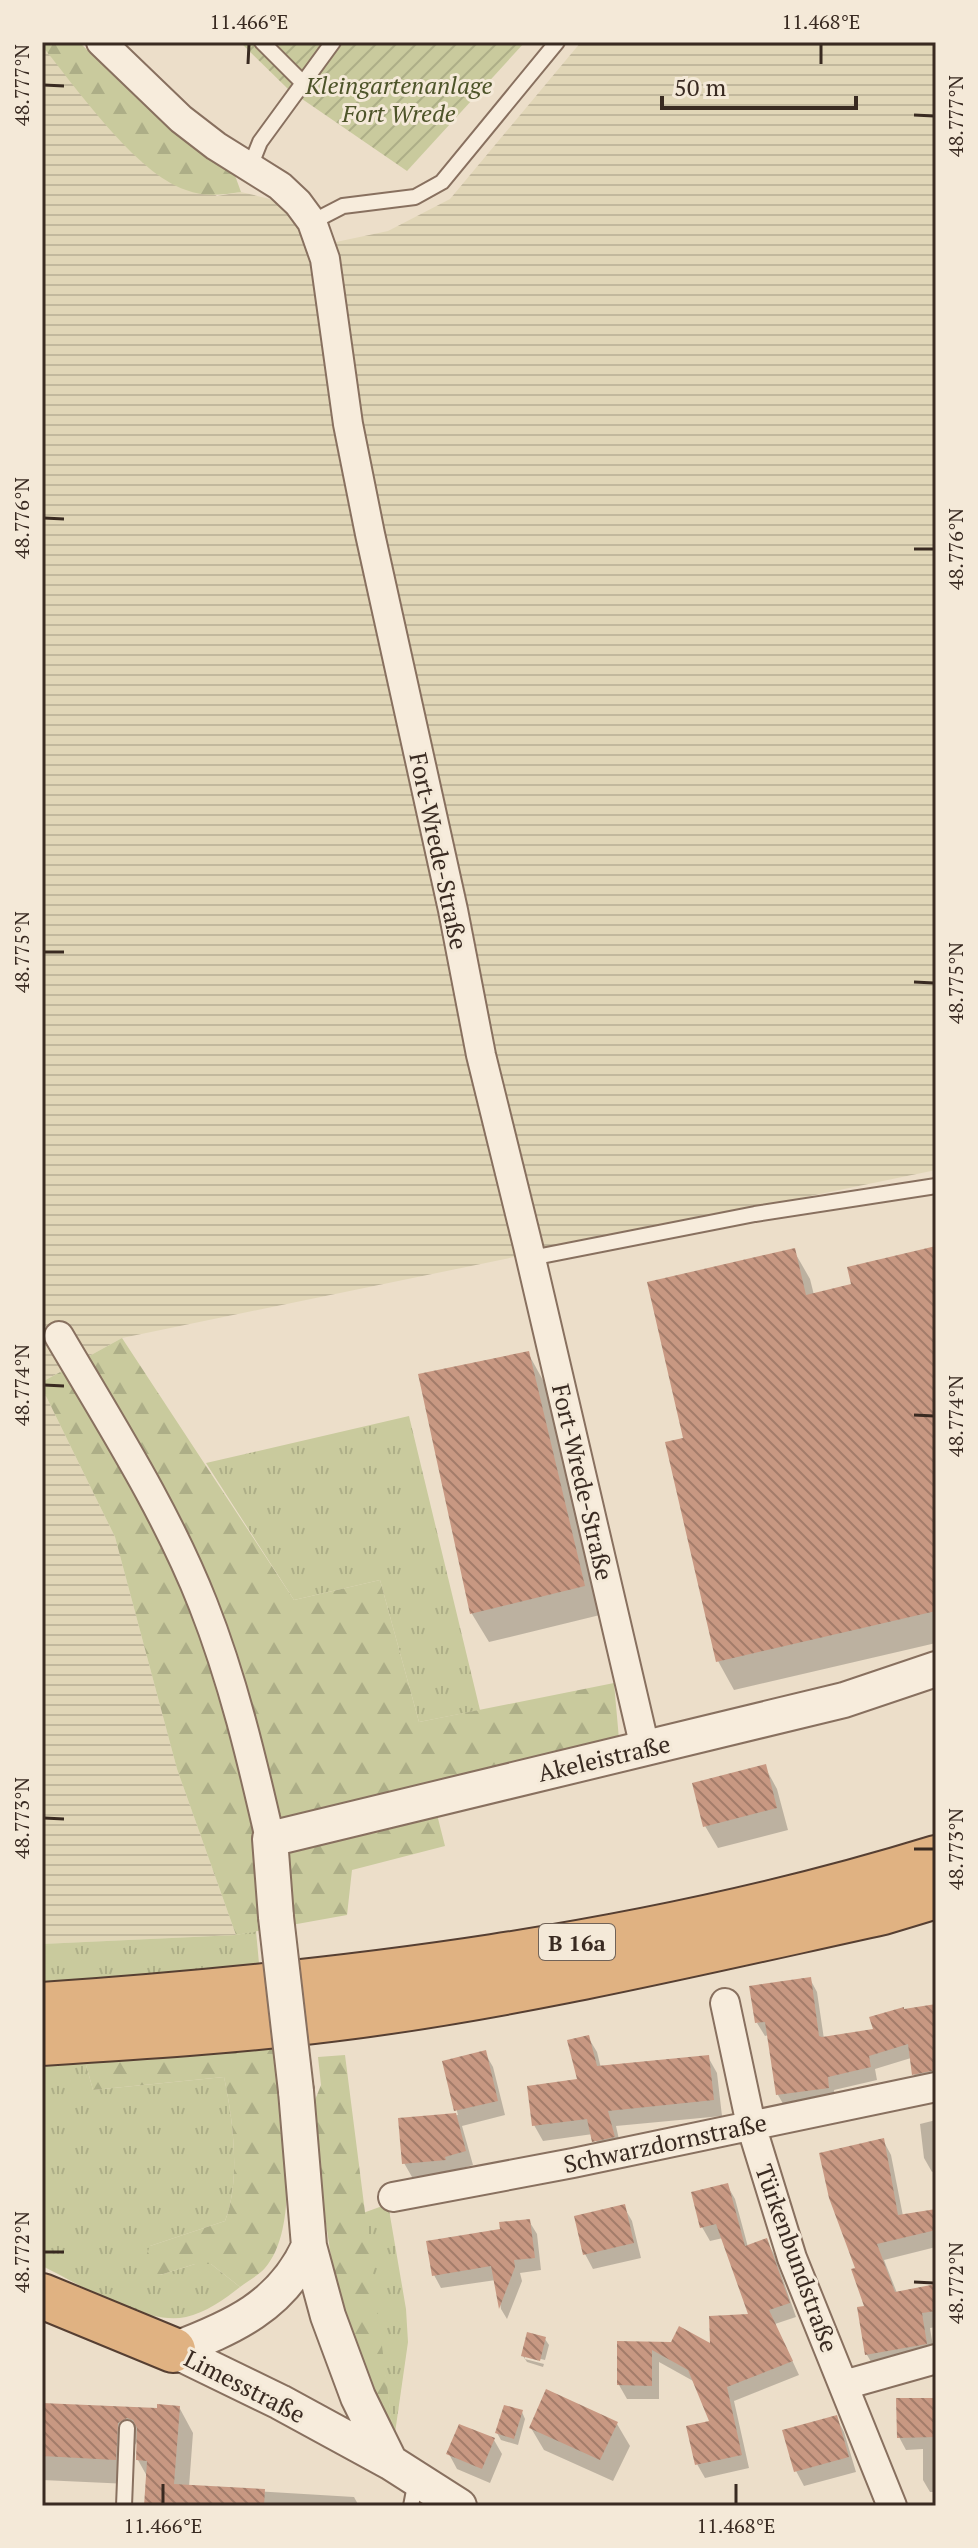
<svg xmlns="http://www.w3.org/2000/svg" width="978" height="2548" font-family="'PT Serif',serif">
	<style>
		.farmland { fill: url(#farmland-rules) }
		.grass { fill: url(#grass-tufts) }
		.forest { fill: url(#forest-firs) }
		.garden { fill: url(#garden-furrows) }
		.shadow { fill: #0003 }
		.building { fill: url(#building-back-hatch) }
		.lines { fill: none; stroke-linecap: round; stroke-linejoin: round }
		.service-casing { stroke: #88705f; stroke-width: 18 }
		.minor-casing { stroke: #88705f; stroke-width: 32 }
		.tertiary-casing { stroke: #88705f; stroke-width: 38 }
		.trunk-casing { stroke: #563f32; stroke-width: 48 }
		.service { stroke: #f7ecdc; stroke-width: 14 }
		.minor { stroke: #f7ecdc; stroke-width: 28 }
		.tertiary { stroke: #f7ecdc; stroke-width: 34 }
		.trunk { stroke: #e0b282; stroke-width: 44 }
		.tertiary-bridge-casing { stroke: #88705f; stroke-width: 38; stroke-linecap: butt }
		.tertiary-bridge { stroke: #f7ecdc; stroke-width: 34 }
		.ticks { fill: none; stroke: #392a21; stroke-width: 3 }
		.labels { text-anchor: middle; dominant-baseline: central; stroke-width: 6; stroke-linejoin: round; paint-order: stroke }
		.shield { fill: #f4e9d8; stroke: #716358; stroke-width: 2 }
		.shield-label { font-size: 22px; font-weight: bold; fill: #392a21 }
		.park-label { font-size: 24px; font-style: italic; fill: #4d5429; stroke: #f4e9d8 }
		.street-label { font-size: 24px; fill: #392a21; stroke: #f4e9d8 }
		.neatline { fill: none; stroke: #392a21; stroke-width: 3 }
		.ticks-label { font-size: 20px; text-anchor: middle; fill: #392a21 }
	</style>
	<defs>
		<pattern id="farmland-rules" width="6" height="5" patternUnits="userSpaceOnUse" patternTransform="scale(2)"><rect width="6" height="5" fill="#e1d6b7"/><path d="M0 2.5h6" fill="none" stroke="#c2b89d"/></pattern>
		<pattern id="grass-tufts" width="24" height="20" patternUnits="userSpaceOnUse" patternTransform="scale(2)"><rect width="24" height="20" fill="#c9ca9d"/><path d="M3 7l-1-3M5 7V3M7 7l1-3M15 17l-1-3M17 17v-4M19 17l1-3" fill="none" stroke="#adae87"/></pattern>
		<pattern id="forest-firs" width="22" height="20" patternUnits="userSpaceOnUse" patternTransform="scale(2)"><rect width="22" height="20" fill="#c9ca9d"/><path d="M5 1l3.5 6h-7zM16 11l3.5 6h-7z" fill="#adae87"/></pattern>
		<pattern id="garden-furrows" width="10" height="10" patternUnits="userSpaceOnUse" patternTransform="scale(2)"><rect width="10" height="10" fill="#c9ca9d"/><path d="M-1 1l2-2M0 10L10 0M9 11l2-2" fill="none" stroke="#adae87"/></pattern>
		<pattern id="building-back-hatch" width="6" height="6" patternUnits="userSpaceOnUse" patternTransform="scale(2)"><rect width="6" height="6" fill="#c89882"/><path d="M-1 5l2 2M0 0l6 6M5-1l2 2" fill="none" stroke="#a37c6a"/></pattern>
	</defs>
	<rect width="100%" height="100%" fill="#ecdec9"/>
	<!-- farmland -->
	<path class="farmland" d="M581,42H936V1170L122,1338L42,1382V46L120,140L217,196L241,192L270,199L296,218L317,246L388,231L450,199Z
		M42,1388L115,1537L177,1769L236,1935L42,1944Z"/>
	<!-- grass -->
	<path class="grass" d="M409,1416L480,1710L419,1722L380,1580L294,1600L206,1463Z
		M256,1931L260,1974L42,1985V1944L236,1935Z
		M85,2061L93,2090L224,2077C233,2119 241,2180 225,2221L150,2246L160,2275L195,2264H211L240,2287C225,2299 205,2313 186,2317C144,2326 80,2284 42,2266V2067Z
		M388,2204L406,2309L408,2342L394,2440L363,2213Z"/>
	<!-- forest -->
	<path class="forest" d="M42,42H79L146,107L233,170L241,192C222,195 204,197 186,190C135,173 76,87 42,46Z
		M122,1338L294,1600L380,1580L419,1722L614,1683L619,1739L429,1783L445,1846L352,1870L347,1915L236,1935L177,1769L115,1537L42,1388V1382Z
		M275,2048C281,2103 304,2224 265,2268C259,2275 248,2281 240,2287L211,2264H195L160,2275L149,2270L146,2256L150,2246L225,2221C241,2180 233,2119 224,2077L93,2090L85,2061Z
		M345,2055L394,2440L337,2295L312,2133L315,2100L321,2085L318,2057Z"/>
	<!-- garden -->
	<path class="garden" d="M240,42H525L407,171L289,90Z"/>
	<!-- shadow -->
	<path class="shadow" d="M936,1248V1643L734,1690L718,1661L686,1440L794,1251L810,1279L814,1295L853,1286Z
		M528,1353L544,1382L600,1615L489,1642L472,1614L421,1375Z
		M765,1767L777,1789L788,1830L718,1848L705,1826Z
		M810,1979L817,1992L824,2039L875,2030L904,2011L936,2006V2084L921,2087L914,2074L911,2058L875,2069L877,2080L834,2090L835,2100L785,2107L778,2095L769,2035L765,2036L757,2023Z
		M588,2037L597,2052L601,2068L708,2057L717,2073L722,2116L616,2126L622,2153L603,2156L593,2134L543,2141L534,2125L579,2081Z
		M485,2053L493,2067L505,2115L462,2126L473,2165L452,2171V2174L412,2177L404,2163L400,2119L458,2115L444,2062Z
		M936,2120V2170L932,2172L924,2158L920,2124Z
		M883,2140L891,2155L903,2216L936,2211V2247L884,2260L897,2293L936,2289V2327L930,2328L935,2359L876,2370L867,2355V2308L857,2269Z
		M727,2185L735,2199L748,2247L766,2240L774,2254L796,2317L775,2324L799,2375L734,2401L749,2468L705,2478L697,2464L712,2423L695,2382L659,2362V2399H627L619,2385V2343L713,2346L750,2316L723,2238L710,2241L702,2227Z
		M624,2207L632,2221L641,2258L593,2269L585,2254Z
		M529,2221L537,2234L541,2270L520,2273L522,2281L507,2319L501,2309L496,2280L441,2288L434,2275L502,2231Z
		M545,2339L549,2345L545,2360L525,2355V2359L544,2364L543,2367L527,2362L523,2356Z
		M936,2400V2492H930L923,2480V2449L906,2450L899,2437Z
		M42,2405L159,2410L179,2407L193,2433L189,2487L354,2497L359,2506H146L148,2478L138,2460V2440L130,2453L129,2484L42,2480Z
		M522,2412L525,2419L518,2445L501,2440L497,2433Z
		M836,2417L844,2432L856,2472L804,2486L796,2471Z
		M617,2424L630,2446L613,2481L544,2450L531,2428Z
		M494,2440L502,2454L490,2483L457,2469L449,2454Z"/>
	<!-- building -->
	<path class="building" d="M936,1246V1611L716,1662L665,1442L683,1438L647,1282L795,1248L806,1295L851,1284L847,1267Z
		M529,1351L585,1586L470,1614L418,1374Z
		M766,1764L777,1808L703,1827L692,1783Z
		M811,1977L819,2036L822,2037L873,2029L869,2017L904,2007V2009L936,2004V2070L912,2075L908,2044L869,2056L871,2067L828,2077L829,2088L776,2095L765,2022L755,2023L749,1986Z
		M589,2035L597,2066L709,2055L714,2100L608,2111L615,2137L592,2142L587,2119L532,2126L527,2086L577,2079L567,2040Z
		M486,2050L498,2101L454,2111L442,2061Z
		M456,2113L466,2151L445,2157L446,2160L402,2164L398,2118Z
		M884,2138L898,2215L936,2209V2230L877,2244L895,2292L936,2284V2311L922,2313L927,2344L865,2355L857,2307L864,2306L851,2269L855,2268L829,2198L819,2153Z
		M728,2183L745,2246L767,2238L790,2303L769,2310L793,2361L727,2387L742,2455L695,2465L686,2426L709,2421L688,2370L652,2350V2386L617,2385V2341L671,2342L679,2326L710,2343L709,2316L748,2314L716,2224L700,2228L691,2192Z
		M625,2204L634,2243L583,2255L574,2216Z
		M530,2219L535,2258L514,2260L515,2267L499,2309L491,2266L432,2276L426,2241L500,2229L499,2222Z
		M527,2332L546,2337L540,2361L521,2356Z
		M546,2389L618,2422L600,2460L529,2428Z
		M896,2398H936V2437L897,2438Z
		M42,2403L157,2408V2404L180,2406L174,2484L265,2489L264,2506H144L147,2461L136,2460L137,2428L133,2420L127,2418L118,2423L116,2460L42,2456Z
		M504,2405L523,2410L514,2439L495,2433Z
		M837,2415L849,2457L794,2472L782,2430Z
		M459,2424L495,2438L482,2469L446,2454Z"/>
	<g class="lines">
		<!-- service casing -->
		<g class="service-casing">
			<path id="service" d="M262,42L303,83
				M250,167L260,142L333,42
				M312,222L343,206L415,197L442,182L557,42
				M531,1258L755,1214L936,1186
				M124,2506L127,2428
				M411,2506L416,2480"/>
		</g>
		<!-- minor casing -->
		<g class="minor-casing">
			<path id="minor" d="M101,42L181,119L216,146L280,186L298,203L312,222L325,259L348,424L370,534L453,910L481,1055L528,1246L645,1748
				M59,1336C110,1423 166,1510 203,1604C233,1680 252,1760 270,1839
				M725,2003L751,2125L792,2258L892,2506
				M393,2197L573,2163L936,2087
				M844,2385L936,2359"/>
		</g>
		<!-- tertiary casing -->
		<g class="tertiary-casing">
			<path id="tertiary" d="M276,1917L270,1839L844,1700L936,1669
				M296,2091L309,2246L328,2316L358,2397L390,2462
				M173,2350L280,2402L390,2462L459,2506
				M173,2350C232,2328 282,2306 309,2246"/>
		</g>
		<!-- trunk casing -->
		<g class="trunk-casing">
			<path id="trunk" d="M42,2005C342,1984 647,1947 936,1858
				M42,2043C138,2037 235,2031 331,2019C517,1996 700,1952 883,1912L936,1896
				M42,2296L173,2350"/>
		</g>
		<!-- service -->
		<use href="#service" class="service"/>
		<!-- minor -->
		<use href="#minor" class="minor"/>
		<!-- tertiary -->
		<use href="#tertiary" class="tertiary"/>
		<!-- trunk -->
		<use href="#trunk" class="trunk"/>
		<!-- tertiary-bridge casing -->
		<g class="tertiary-bridge-casing">
			<path id="tertiary-bridge" d="M276,1917L296,2091"/>
		</g>
		<!-- tertiary-bridge -->
		<use href="#tertiary-bridge" class="tertiary-bridge"/>
	</g>
	<!-- ticks -->
	<path class="ticks" d="M248,64L249,44M821,64V44M44,85L64,86M914,115L934,116M44,518L64,519M914,549H934M44,952H64M914,982L934,983M44,1385L64,1386M914,1415L934,1416M44,1818L64,1819M914,1849H934M44,2252H64M914,2282L934,2283M163,2504V2484M736,2504V2484"/>
	<g class="labels">
		<!-- shield labels -->
		<rect class="shield" x="539" y="1924" width="76" height="36" rx="6"/>
		<g class="shield-label">
			<text x="577" y="1942">B 16a</text>
		</g>
		<!-- park labels -->
		<g class="park-label">
			<text x="399" y="85">Kleingartenanlage<tspan x="399" dy="28">Fort Wrede</tspan></text>
		</g>
		<!-- street labels -->
		<g class="street-label">
			<text transform="translate(439 851) rotate(78)">Fort-Wrede-Straße</text>
			<text transform="translate(583 1482) rotate(77)">Fort-Wrede-Straße</text>
			<text transform="translate(604 1758) rotate(-13)">Akeleistraße</text>
			<text transform="translate(665 2143) rotate(-12)">Schwarzdornstraße</text>
			<text transform="translate(797 2258) rotate(70)">Türkenbundstraße</text>
			<text transform="translate(245 2386) rotate(27)">Limesstraße</text>
		</g>
	</g>
	<!-- border -->
	<rect width="978" height="2548" fill="none" stroke="#f4e9d8" stroke-width="88"/>
	<!-- scale -->
	<path d="M662 96v12h194v-12" fill="none" stroke="#392a21" stroke-width="4"/>
	<text x="674" y="96" font-size="24" fill="#392a21" stroke="#f4e9d8" stroke-width="6" paint-order="stroke">50 m</text>
	<rect x="44" y="44" width="890" height="2460" class="neatline"/>
	<g class="ticks-label">
		<text x="249" y="29">11.466°E</text>
		<text x="821" y="29">11.468°E</text>
		<text transform="translate(22 85) rotate(-90)" y="7">48.777°N</text>
		<text transform="translate(956 116) rotate(-90)" y="7">48.777°N</text>
		<text transform="translate(22 518) rotate(-90)" y="7">48.776°N</text>
		<text transform="translate(956 549) rotate(-90)" y="7">48.776°N</text>
		<text transform="translate(22 952) rotate(-90)" y="7">48.775°N</text>
		<text transform="translate(956 983) rotate(-90)" y="7">48.775°N</text>
		<text transform="translate(22 1385) rotate(-90)" y="7">48.774°N</text>
		<text transform="translate(956 1416) rotate(-90)" y="7">48.774°N</text>
		<text transform="translate(22 1818) rotate(-90)" y="7">48.773°N</text>
		<text transform="translate(956 1849) rotate(-90)" y="7">48.773°N</text>
		<text transform="translate(22 2252) rotate(-90)" y="7">48.772°N</text>
		<text transform="translate(956 2283) rotate(-90)" y="7">48.772°N</text>
		<text x="163" y="2533">11.466°E</text>
		<text x="736" y="2533">11.468°E</text>
	</g>
</svg>
